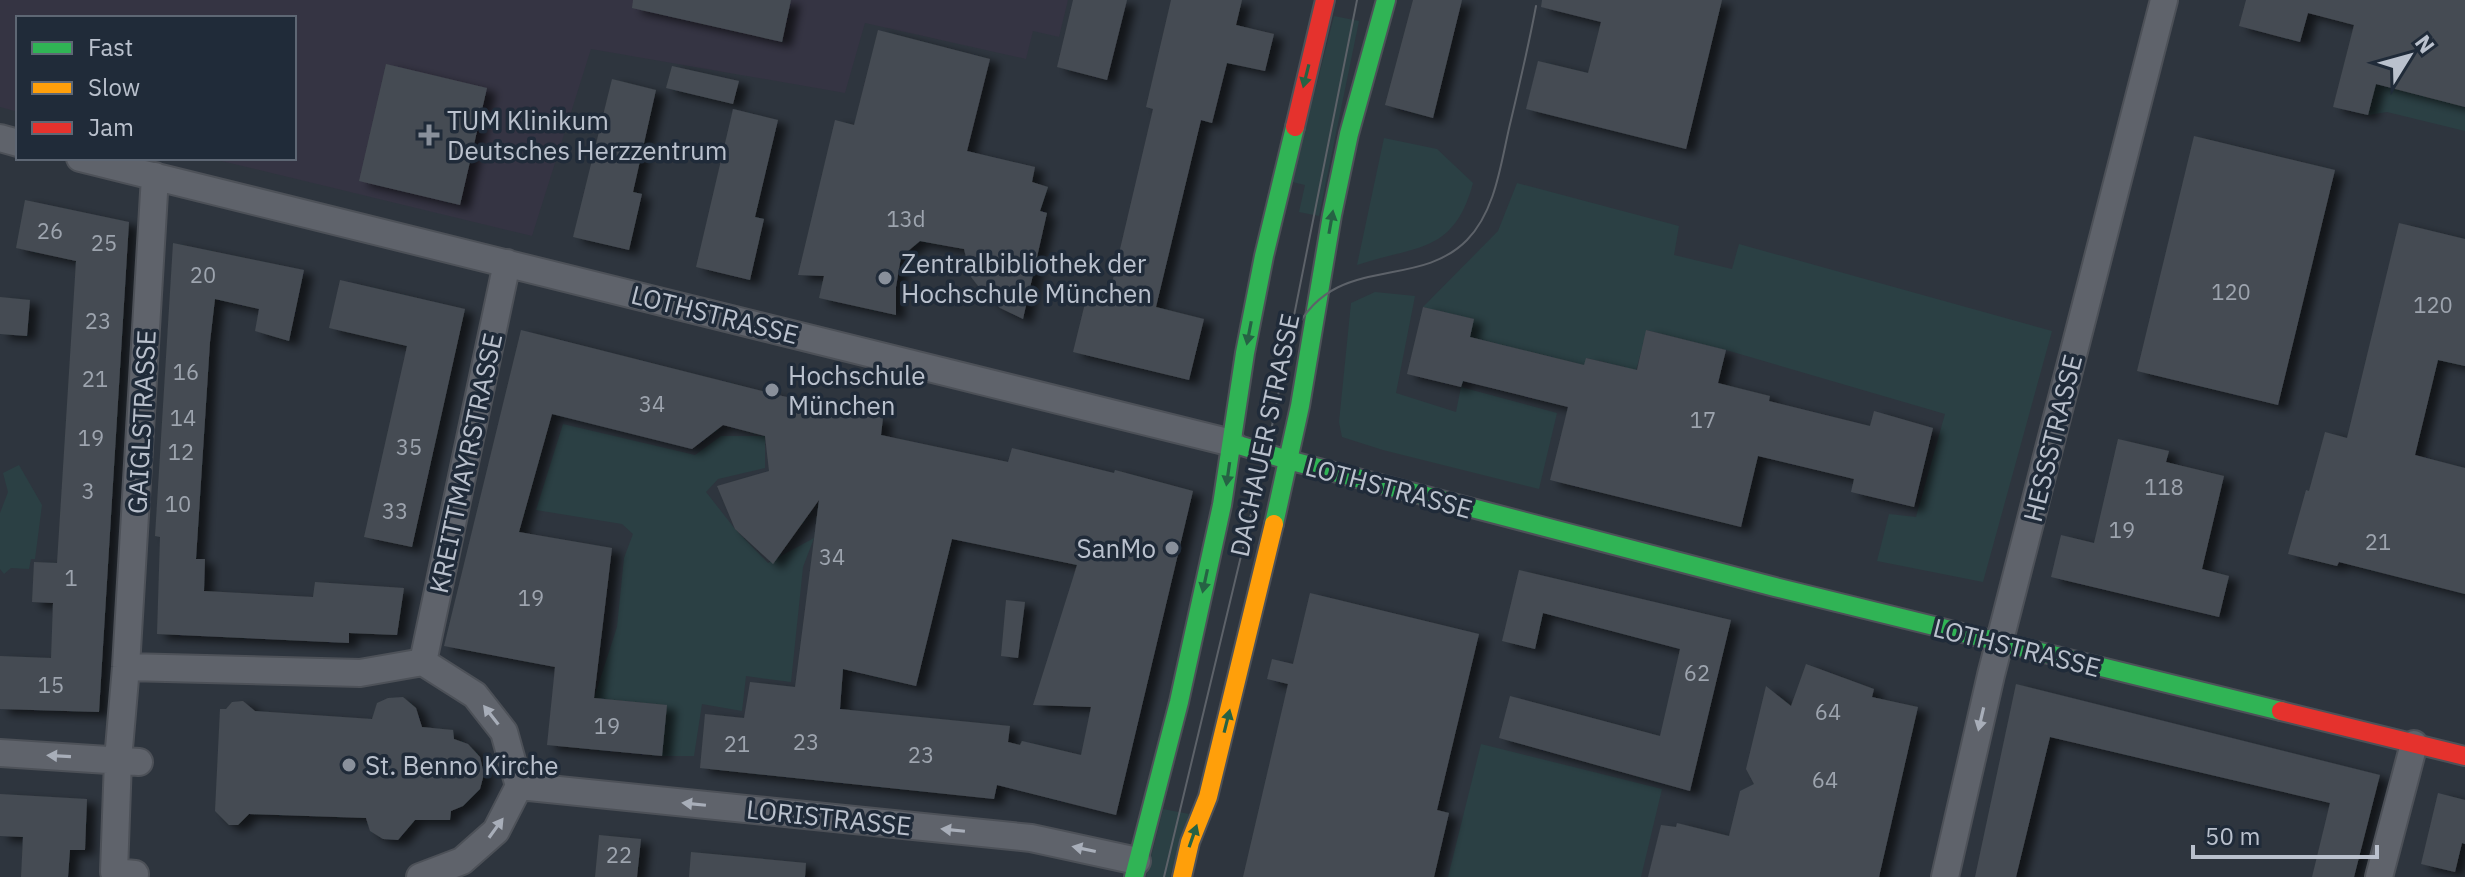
<svg xmlns="http://www.w3.org/2000/svg" width="2465" height="877" font-family="'IBM Plex Sans',sans-serif">
	<style>
		.medical { fill: #353443 }
		.green { fill: #2b4044 }
		.building { fill: #454b52; fill-rule: evenodd; filter: url(#shadow) }
		.lines { fill: none; stroke-linecap: round; stroke-linejoin: round }
		.street-casing { stroke: #4d5158; stroke-width: 30 }
		.fast-casing { stroke: #4d5158; stroke-width: 22 }
		.slow-casing { stroke: #4d5158; stroke-width: 22 }
		.jam-casing { stroke: #4d5158; stroke-width: 22 }
		.street { stroke: #5f636b; stroke-width: 26 }
		.fast { stroke: #30b455; stroke-width: 18 }
		.slow { stroke: #ff9f0a; stroke-width: 18 }
		.jam { stroke: #e5322d; stroke-width: 18 }
		.tram { stroke: #5d6269; stroke-width: 2 }
		.oneway { fill: #266244 }
		.oneway2 { fill: #a8aeb9 }
		.poi-dot { fill: #89909b; stroke: #202b39; stroke-width: 3 }
		.labels { text-anchor: middle; dominant-baseline: central; stroke-width: 7; stroke-linejoin: round; paint-order: stroke }
		.number-label { font-size: 22px; fill: #9da4ae }
		.poi-label { font-size: 26px; fill: #bac1cd; stroke: #202b39; text-anchor: start }
		.street-label { font-size: 26px; fill: #bac1cd; stroke: #202b39 }
	</style>
	<defs>
		<filter id="shadow"><feDropShadow dx="9" dy="5" stdDeviation="4" flood-color="#0009"/></filter>
	</defs>
	<rect width="100%" height="100%" fill="#2e353e"/>
	<!-- medical -->
	<path class="medical" d="M0,0H1068L1059,37L1033,31L1026,59L865,23L845,93L591,49L532,236L209,158H294V18H18V112L0,107Z"/>
	<!-- green -->
	<path class="green" d="M1334,16L1359,21L1319,216L1299,212L1305,185L1292,182Z
		M2376,84L2465,107V131L2387,112L2368,115Z
		M1384,138L1437,149L1473,183C1454,254 1417,245 1357,265Z
		M1517,183L1679,226L1674,255L1732,269L1739,244L2052,331L1983,582L1877,561L1889,514L1916,517L1945,414L1726,350L1647,330L1635,374L1625,367L1587,358L1584,365L1470,337L1474,319L1423,307L1498,231Z
		M1375,292L1415,296L1396,393L1456,412L1461,387L1557,413L1539,489L1383,450L1342,437L1339,422L1351,303Z
		M563,424L695,455L721,436H765V468L718,479L706,492L735,529L768,563L814,538L803,567L791,682L746,676L742,711L702,704L694,756H662L667,705L594,698L617,627L624,558L633,534L622,524L536,510Z
		M19,465L42,505L35,559H31L29,569L11,568L4,574L0,569V513L8,492L3,473Z
		M1481,744L1662,789L1641,877H1448Z
		M1163,809L1189,814L1170,877H1146Z"/>
	<!-- building -->
	<path class="building" d="M633,0H791L782,42L632,8Z
		M1073,0H1127L1107,80L1057,67Z
		M1171,0H1242L1236,25L1274,34L1265,71L1227,63L1212,123L1201,120L1156,307L1204,319L1189,380L1073,352L1088,291L1109,296L1153,109L1146,107Z
		M1413,0H1462L1433,118L1385,105Z
		M1542,0H1722L1686,149L1526,109L1538,61L1588,73L1601,22L1541,7Z
		M2246,0H2465V107L2376,84L2368,115L2333,107L2354,25L2308,13L2300,42L2239,26Z
		M878,30L990,59L967,151L1035,167L1032,182L1048,187L1040,211L1047,213L1023,319L1000,308L982,291L971,277L964,249L936,244L920,241L901,257L896,287V315L819,298L824,276L798,275L835,120L854,125Z
		M386,64L487,88L460,205L359,181Z
		M672,66L739,81L733,104L666,88Z
		M612,79L656,90L633,192L642,194L629,250L573,237Z
		M733,109L778,120L755,217L764,219L750,280L696,267Z
		M2194,136L2335,170L2278,405L2137,371Z
		M25,200L129,222L99,712L0,709V656L51,658L53,603L32,602L34,562L57,563L76,261L16,248Z
		M2399,223L2465,239V366L2438,360L2415,455L2465,468V594L2339,562L2337,566L2288,554L2306,490L2309,491L2325,432L2347,438Z
		M173,243L304,270L289,341L255,331L259,309L215,299L210,342L196,559H205L204,591L313,597L315,582L404,588L397,635L349,633V643L157,634L160,537L155,536Z
		M340,280L465,309L412,547L364,537L407,346L329,328Z
		M0,297L30,300L27,336L0,334Z
		M1423,307L1474,319L1470,337L1584,365L1586,358L1637,370L1646,330L1726,350L1718,383L1770,396L1769,401L1870,426L1874,411L1933,428L1914,507L1851,492L1854,479L1758,456L1741,527L1550,480L1568,407L1463,381L1461,387L1407,374Z
		M521,330L778,395L883,418L881,435L1008,462L1012,448L1114,473L1115,470L1193,491L1116,815L997,785L994,799L700,768L705,714L744,718L750,682L795,687L819,500L773,564L735,529L717,486L769,471L765,436L723,425L692,449L552,414L519,532L612,548L594,698L667,705L662,756L547,745L555,667L444,646ZM952,539L1077,565L1033,705L1091,707L1081,755L1022,741L1020,745L1008,742L1010,726L840,709L843,669L916,686Z
		M2118,439L2169,451L2166,462L2224,476L2202,569L2229,576L2219,617L2051,577L2061,535L2094,543Z
		M1519,570L1731,620L1690,791L1499,738L1510,696L1660,736L1680,649L1543,613L1535,649L1502,641Z
		M1310,593L1479,634L1437,810L1449,813L1434,877H1243L1288,684L1267,679L1272,659L1293,664Z
		M1006,600L1025,602L1018,658L1001,656Z
		M1806,664L1874,689L1872,697L1918,707L1879,877H1648L1661,825L1676,827L1677,823L1729,836L1740,791L1754,784L1746,769L1766,686L1791,706Z
		M2016,684L2380,775L2354,877H2312L2330,803L2050,737L2016,877H1975Z
		M403,697L416,708L422,727L453,730L454,739L468,744L480,757L484,774L480,789L463,806L451,811L450,820H415L398,840L383,839L370,831L366,818L249,814L238,825H229L215,811L220,709H226L232,702L243,701L255,711L372,719L377,703L388,698Z
		M2438,793L2465,800V844L2462,843L2455,872L2421,864Z
		M0,794L87,799L85,850H70L68,877H21L23,837L0,836Z
		M599,835L641,839L637,877H595Z
		M691,852L806,863L805,877H689Z"/>
	<g class="lines">
		<!-- street casing -->
		<g class="street-casing">
			<path id="street" d="M0,138L18,143
				M80,158L1232,443
				M423,662L507,263
				M126,667L360,673L423,662L475,695L504,732L519,786L496,831L462,861L420,877
				M0,753L139,762
				M519,786L1031,838L1137,861
				M135,874L114,872L118,760L126,667L155,176
				M1945,877L1991,675L2164,0
				M2379,877L2414,744"/>
		</g>
		<!-- fast casing -->
		<g class="fast-casing">
			<path id="fast" d="M1232,443L1288,460L1775,587L2281,711
				M1274,524L1300,406L1332,215L1349,134L1386,0
				M1134,877L1179,702L1222,505L1245,353L1264,256L1295,127"/>
		</g>
		<!-- slow casing -->
		<g class="slow-casing">
			<path id="slow" d="M1182,877L1190,842L1208,797L1274,524"/>
		</g>
		<!-- jam casing -->
		<g class="jam-casing">
			<path id="jam" d="M1295,127L1325,0
				M2281,711L2465,756"/>
		</g>
		<!-- street -->
		<use href="#street" class="street"/>
		<!-- fast -->
		<use href="#fast" class="fast"/>
		<!-- slow -->
		<use href="#slow" class="slow"/>
		<!-- jam -->
		<use href="#jam" class="jam"/>
		<!-- tram -->
		<path class="tram" d="M1295,331C1335,252 1417,291 1467,240C1497,209 1501,160 1511,120C1520,82 1529,44 1536,6
			M1164,877L1271,431L1357,0"/>
	</g>
	<!-- one-way arrows -->
	<defs><path id="oneway-solid" d="M-6-.8H1V-3.2L6.5 0L1 3.2V.8H-6Z" transform="scale(2)"/></defs>
	<g class="oneway">
		<use href="#oneway-solid" transform="translate(1306 76) rotate(104)"/>
		<use href="#oneway-solid" transform="translate(1331 222) rotate(-80)"/>
		<use href="#oneway-solid" transform="translate(1249 333) rotate(101)"/>
		<use href="#oneway-solid" transform="translate(1228 474) rotate(98)"/>
		<use href="#oneway-solid" transform="translate(1205 581) rotate(102)"/>
		<use href="#oneway-solid" transform="translate(1227 721) rotate(-76)"/>
		<use href="#oneway-solid" transform="translate(1193 836) rotate(-71)"/>
	</g>
	<g class="oneway2">
		<use href="#oneway-solid" transform="translate(491 715) rotate(-128)"/>
		<use href="#oneway-solid" transform="translate(1981 719) rotate(103)"/>
		<use href="#oneway-solid" transform="translate(59 756) rotate(-177)"/>
		<use href="#oneway-solid" transform="translate(694 804) rotate(-174)"/>
		<use href="#oneway-solid" transform="translate(496 828) rotate(-54)"/>
		<use href="#oneway-solid" transform="translate(953 830) rotate(-174)"/>
		<use href="#oneway-solid" transform="translate(1084 849) rotate(-168)"/>
	</g>
	<!-- markers -->
	<g class="poi-dot">
		<path d="M425 123h8v8h8v8h-8v8h-8v-8h-8v-8h8z"/>
		<circle cx="885" cy="278" r="8"/>
		<circle cx="772" cy="390" r="8"/>
		<circle cx="1172" cy="548" r="8"/>
		<circle cx="349" cy="765" r="8"/>
	</g>
	<g class="labels">
		<!-- number labels -->
		<g class="number-label">
			<text x="906" y="218">13d</text>
			<text x="50" y="230">26</text>
			<text x="104" y="242">25</text>
			<text x="203" y="274">20</text>
			<text x="2231" y="291">120</text>
			<text x="2433" y="304">120</text>
			<text x="98" y="320">23</text>
			<text x="186" y="371">16</text>
			<text x="95" y="378">21</text>
			<text x="652" y="403">34</text>
			<text x="183" y="417">14</text>
			<text x="1703" y="419">17</text>
			<text x="91" y="437">19</text>
			<text x="409" y="446">35</text>
			<text x="181" y="451">12</text>
			<text x="2164" y="486">118</text>
			<text x="88" y="490">3</text>
			<text x="178" y="503">10</text>
			<text x="395" y="510">33</text>
			<text x="2122" y="529">19</text>
			<text x="2378" y="541">21</text>
			<text x="832" y="556">34</text>
			<text x="71" y="577">1</text>
			<text x="531" y="597">19</text>
			<text x="1697" y="672">62</text>
			<text x="51" y="684">15</text>
			<text x="1828" y="711">64</text>
			<text x="607" y="725">19</text>
			<text x="806" y="741">23</text>
			<text x="737" y="743">21</text>
			<text x="921" y="754">23</text>
			<text x="1825" y="779">64</text>
			<text x="619" y="854">22</text>
		</g>
		<!-- poi labels -->
		<g class="poi-label">
			<text x="447" y="120">TUM Klinikum<tspan x="447" dy="30">Deutsches Herzzentrum</tspan></text>
			<text x="901" y="263">Zentralbibliothek der<tspan x="901" dy="30">Hochschule München</tspan></text>
			<text x="788" y="375">Hochschule<tspan x="788" dy="30">München</tspan></text>
			<text x="1156" y="548" text-anchor="end">SanMo</text>
			<text x="365" y="765">St. Benno Kirche</text>
		</g>
		<!-- street labels -->
		<g class="street-label">
			<text transform="translate(715 314) rotate(14)">LOTHSTRASSE</text>
			<text transform="translate(141 422) rotate(-87)">GAIGLSTRASSE</text>
			<text transform="translate(1264 435) rotate(-78)">DACHAUER STRASSE</text>
			<text transform="translate(2052 438) rotate(-76)">HESSSTRASSE</text>
			<text transform="translate(465 463) rotate(-78)">KREITTMAYRSTRASSE</text>
			<text transform="translate(1389 487) rotate(15)">LOTHSTRASSE</text>
			<text transform="translate(2017 647) rotate(14)">LOTHSTRASSE</text>
			<text transform="translate(829 817) rotate(6)">LORISTRASSE</text>
		</g>
	</g>
	<!-- legend -->
	<rect x="16" y="16" width="280" height="144" fill="#202b39" stroke="#5e6774" stroke-width="2"/>
	<rect x="32" y="42" width="40" height="12" fill="#30b455" stroke="#5e6774" stroke-width="2"/>
	<text x="88" y="56" font-size="24" fill="#bac1cd">Fast</text>
	<rect x="32" y="82" width="40" height="12" fill="#ff9f0a" stroke="#5e6774" stroke-width="2"/>
	<text x="88" y="96" font-size="24" fill="#bac1cd">Slow</text>
	<rect x="32" y="122" width="40" height="12" fill="#e5322d" stroke="#5e6774" stroke-width="2"/>
	<text x="88" y="136" font-size="24" fill="#bac1cd">Jam</text>
	<!-- north arrow -->
	<g transform="translate(2409 56) rotate(53)" stroke="#202b39" stroke-width="6" paint-order="stroke">
	<path d="M0-6L14 30L0 20L-14 30Z" fill="#bac1cd"/>
	<text y="-12" font-size="22" font-weight="bold" text-anchor="middle" fill="#bac1cd">N</text>
	</g>
	<!-- scale -->
	<path d="M2193 845v12h184v-12" fill="none" stroke="#bac1cd" stroke-width="4"/>
	<text x="2205" y="845" font-size="24" fill="#bac1cd" stroke="#202b39" stroke-width="6" paint-order="stroke">50 m</text>
</svg>
